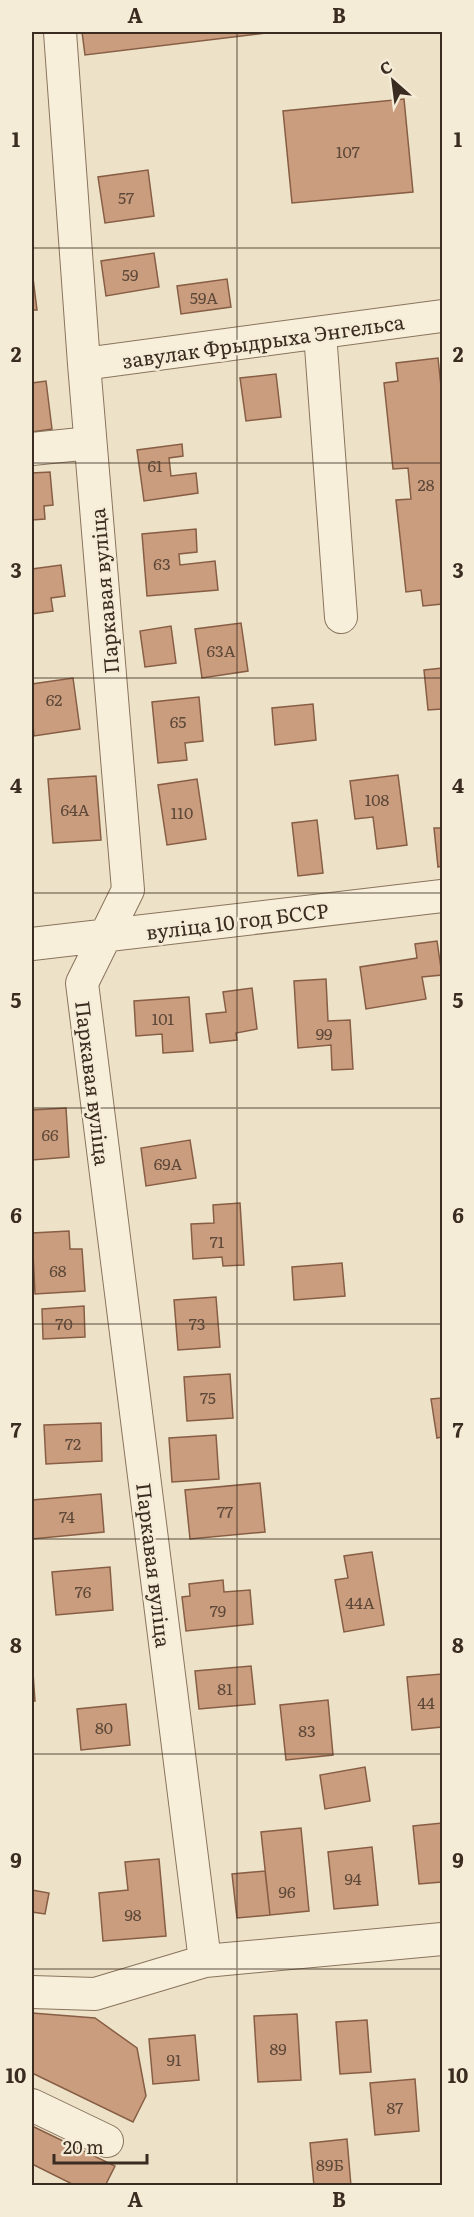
<svg xmlns="http://www.w3.org/2000/svg" width="474" height="2217" font-family="Literata,serif">
	<style>
		.building { fill: #ca9d7f; stroke: #875e44; stroke-width: 1.5 }
		.lines { fill: none; stroke-linecap: round; stroke-linejoin: round }
		.minor-casing { stroke: #89745d; stroke-width: 34 }
		.minor { stroke: #f8efdb; stroke-width: 32 }
		.grid { fill: none; stroke: #3a2c20; stroke-width: 1.5; stroke-opacity: 0.55 }
		.labels { text-anchor: middle; dominant-baseline: central; stroke-width: 5; stroke-linejoin: round; paint-order: stroke }
		.number-label { font-size: 16px; fill: #5e4838 }
		.street-label { font-size: 20px; fill: #3a2c20; stroke: #f5ecd7 }
		.neatline { fill: none; stroke: #3a2c20; stroke-width: 2 }
		.grid-label { font-size: 20px; text-anchor: middle; font-weight: bold; fill: #3a2c20 }
	</style>
	<rect width="100%" height="100%" fill="#ede2c8"/>
	<!-- building -->
	<path class="building" d="M82,32H274L85,55Z
		M404,99L413,192L292,203L283,111Z
		M148,170L154,216L105,223L98,177Z
		M154,253L159,287L106,296L101,261Z
		M32,270L37,310H32Z
		M227,279L231,307L181,314L177,286Z
		M438,358L442,396V604L423,606L421,590L406,592L396,500L411,499L408,468L393,469L384,383L398,381L396,363Z
		M276,374L281,417L246,421L240,378Z
		M46,381L52,429L32,432V383Z
		M182,444L183,456L169,458L171,476L196,473L198,493L144,501L137,450Z
		M50,472L53,505L44,506L45,519L32,520V473Z
		M196,529L197,552L179,554L180,565L215,561L218,590L147,596L142,534Z
		M61,565L65,596L51,598L53,611L32,614V569Z
		M241,623L248,671L202,678L195,629Z
		M171,626L176,663L145,667L140,631Z
		M442,668V709L428,710L424,670Z
		M73,678L80,729L34,736L32,715V684Z
		M199,697L203,741L185,743L187,760L158,763L152,702Z
		M313,704L316,740L275,745L272,708Z
		M398,775L407,845L377,849L373,817L355,819L350,781Z
		M96,776L101,840L53,843L48,779Z
		M197,779L206,839L167,845L158,785Z
		M317,820L323,873L298,876L292,823Z
		M434,828H442V866L438,867Z
		M437,941L442,975L422,977L426,999L366,1009L360,967L417,958L415,944Z
		M326,979L328,1021L350,1020L353,1069L332,1070L331,1045L298,1048L294,981Z
		M252,988L257,1029L236,1033L237,1040L210,1043L206,1014L226,1012L223,992Z
		M189,997L193,1051L163,1053L162,1034L136,1036L134,1001Z
		M66,1108L69,1157L32,1160V1110Z
		M190,1140L196,1178L146,1186L141,1148Z
		M240,1203L244,1265L223,1266L222,1257L193,1259L191,1224L214,1223L213,1205Z
		M69,1231L70,1249H82L85,1291L35,1294L32,1233Z
		M342,1263L345,1296L294,1300L292,1267Z
		M216,1297L220,1347L178,1350L174,1300Z
		M84,1306L85,1337L43,1339L42,1309Z
		M230,1374L233,1418L187,1421L184,1377Z
		M442,1398V1437L437,1438L431,1399Z
		M101,1423L102,1461L46,1464L44,1425Z
		M216,1435L219,1479L172,1482L169,1438Z
		M260,1483L265,1532L190,1539L185,1490Z
		M101,1494L104,1532L32,1539V1500Z
		M372,1552L384,1625L344,1632L335,1580L348,1578L344,1556Z
		M110,1567L113,1610L56,1615L52,1572Z
		M223,1580L224,1592L250,1590L253,1624L186,1631L182,1597L190,1596L189,1584Z
		M32,1659L35,1701H32Z
		M251,1666L255,1704L199,1709L195,1671Z
		M442,1674V1727L412,1730L407,1677Z
		M328,1700L333,1755L286,1760L280,1705Z
		M126,1704L130,1745L81,1750L77,1709Z
		M365,1767L370,1801L325,1809L320,1775Z
		M442,1823V1882L419,1884L413,1826Z
		M301,1828L309,1911L270,1915L261,1832Z
		M372,1847L378,1905L334,1909L328,1852Z
		M159,1859L166,1936L103,1941L99,1893L128,1890L125,1862Z
		M265,1871L270,1915L237,1918L232,1874Z
		M32,1890L49,1893L45,1914L32,1912Z
		M32,2013L95,2018L137,2048L146,2096L133,2122L32,2073Z
		M297,2014L301,2080L258,2082L254,2016Z
		M367,2020L371,2072L340,2074L336,2022Z
		M195,2035L199,2080L153,2084L149,2039Z
		M415,2079L419,2131L375,2135L370,2083Z
		M32,2126L115,2166L105,2186H76L32,2164Z
		M347,2139L351,2186H314L310,2143Z"/>
	<g class="lines">
		<!-- minor casing -->
		<g class="minor-casing">
			<path id="minor" d="M60,32L84,364L128,890L82,983L205,1961
				M320,333L341,617
				M84,364L442,316
				M32,449L90,443
				M32,944L442,896
				M32,1992L95,1994L205,1961L442,1939
				M32,2105L107,2141"/>
		</g>
		<!-- minor -->
		<use href="#minor" class="minor"/>
	</g>
	<!-- grid -->
	<path class="grid" d="M237,32V2186M32,248H442M32,463H442M32,678H442M32,893H442M32,1108H442M32,1324H442M32,1539H442M32,1754H442M32,1969H442"/>
	<g class="labels">
		<!-- number labels -->
		<g class="number-label">
			<text x="348" y="151">107</text>
			<text x="126" y="197">57</text>
			<text x="130" y="274">59</text>
			<text x="204" y="297">59А</text>
			<text x="155" y="465">61</text>
			<text x="426" y="484">28</text>
			<text x="162" y="563">63</text>
			<text x="221" y="650">63А</text>
			<text x="54" y="699">62</text>
			<text x="178" y="721">65</text>
			<text x="377" y="799">108</text>
			<text x="75" y="809">64А</text>
			<text x="182" y="812">110</text>
			<text x="163" y="1018">101</text>
			<text x="324" y="1033">99</text>
			<text x="50" y="1134">66</text>
			<text x="168" y="1163">69А</text>
			<text x="217" y="1241">71</text>
			<text x="58" y="1270">68</text>
			<text x="64" y="1323">70</text>
			<text x="197" y="1323">73</text>
			<text x="208" y="1397">75</text>
			<text x="73" y="1443">72</text>
			<text x="225" y="1511">77</text>
			<text x="67" y="1516">74</text>
			<text x="83" y="1591">76</text>
			<text x="360" y="1602">44А</text>
			<text x="218" y="1610">79</text>
			<text x="225" y="1688">81</text>
			<text x="426" y="1702">44</text>
			<text x="104" y="1727">80</text>
			<text x="307" y="1730">83</text>
			<text x="353" y="1878">94</text>
			<text x="287" y="1891">96</text>
			<text x="133" y="1914">98</text>
			<text x="278" y="2048">89</text>
			<text x="174" y="2059">91</text>
			<text x="395" y="2107">87</text>
			<text x="330" y="2164">89Б</text>
		</g>
		<!-- street labels -->
		<g class="street-label">
			<text transform="translate(263 340) rotate(-8)">завулак Фрыдрыха Энгельса</text>
			<text transform="translate(103 591) rotate(-95)">Паркавая вуліца</text>
			<text transform="translate(237 920) rotate(-7)">вуліца 10 год БССР</text>
			<text transform="translate(94 1083) rotate(83)">Паркавая вуліца</text>
			<text transform="translate(155 1565) rotate(83)">Паркавая вуліца</text>
		</g>
	</g>
	<!-- border -->
	<rect width="474" height="2217" fill="none" stroke="#f5ecd7" stroke-width="66"/>
	<!-- north arrow -->
	<g transform="translate(393 81) rotate(332)" stroke="#f5ecd7" stroke-width="4.5" paint-order="stroke">
	<path d="M0-4.5L10 22L0 15L-10 22Z" fill="#3a2c20"/>
	<text y="-9" font-size="16" font-weight="bold" text-anchor="middle" fill="#3a2c20">С</text>
	</g>
	<!-- scale -->
	<path d="M54 2154v9h93v-9" fill="none" stroke="#3a2c20" stroke-width="3"/>
	<text x="63" y="2154" font-size="18" fill="#3a2c20" stroke="#f5ecd7" stroke-width="4.5" paint-order="stroke">20 m</text>
	<rect x="33" y="33" width="408" height="2151" class="neatline"/>
	<g class="grid-label">
		<text x="135" y="23">A</text>
		<text x="339" y="23">B</text>
		<text x="16" y="147">1</text>
		<text x="458" y="147">1</text>
		<text x="16" y="362">2</text>
		<text x="458" y="362">2</text>
		<text x="16" y="578">3</text>
		<text x="458" y="578">3</text>
		<text x="16" y="793">4</text>
		<text x="458" y="793">4</text>
		<text x="16" y="1008">5</text>
		<text x="458" y="1008">5</text>
		<text x="16" y="1223">6</text>
		<text x="458" y="1223">6</text>
		<text x="16" y="1438">7</text>
		<text x="458" y="1438">7</text>
		<text x="16" y="1653">8</text>
		<text x="458" y="1653">8</text>
		<text x="16" y="1868">9</text>
		<text x="458" y="1868">9</text>
		<text x="16" y="2083">10</text>
		<text x="458" y="2083">10</text>
		<text x="135" y="2207">A</text>
		<text x="339" y="2207">B</text>
	</g>
</svg>
